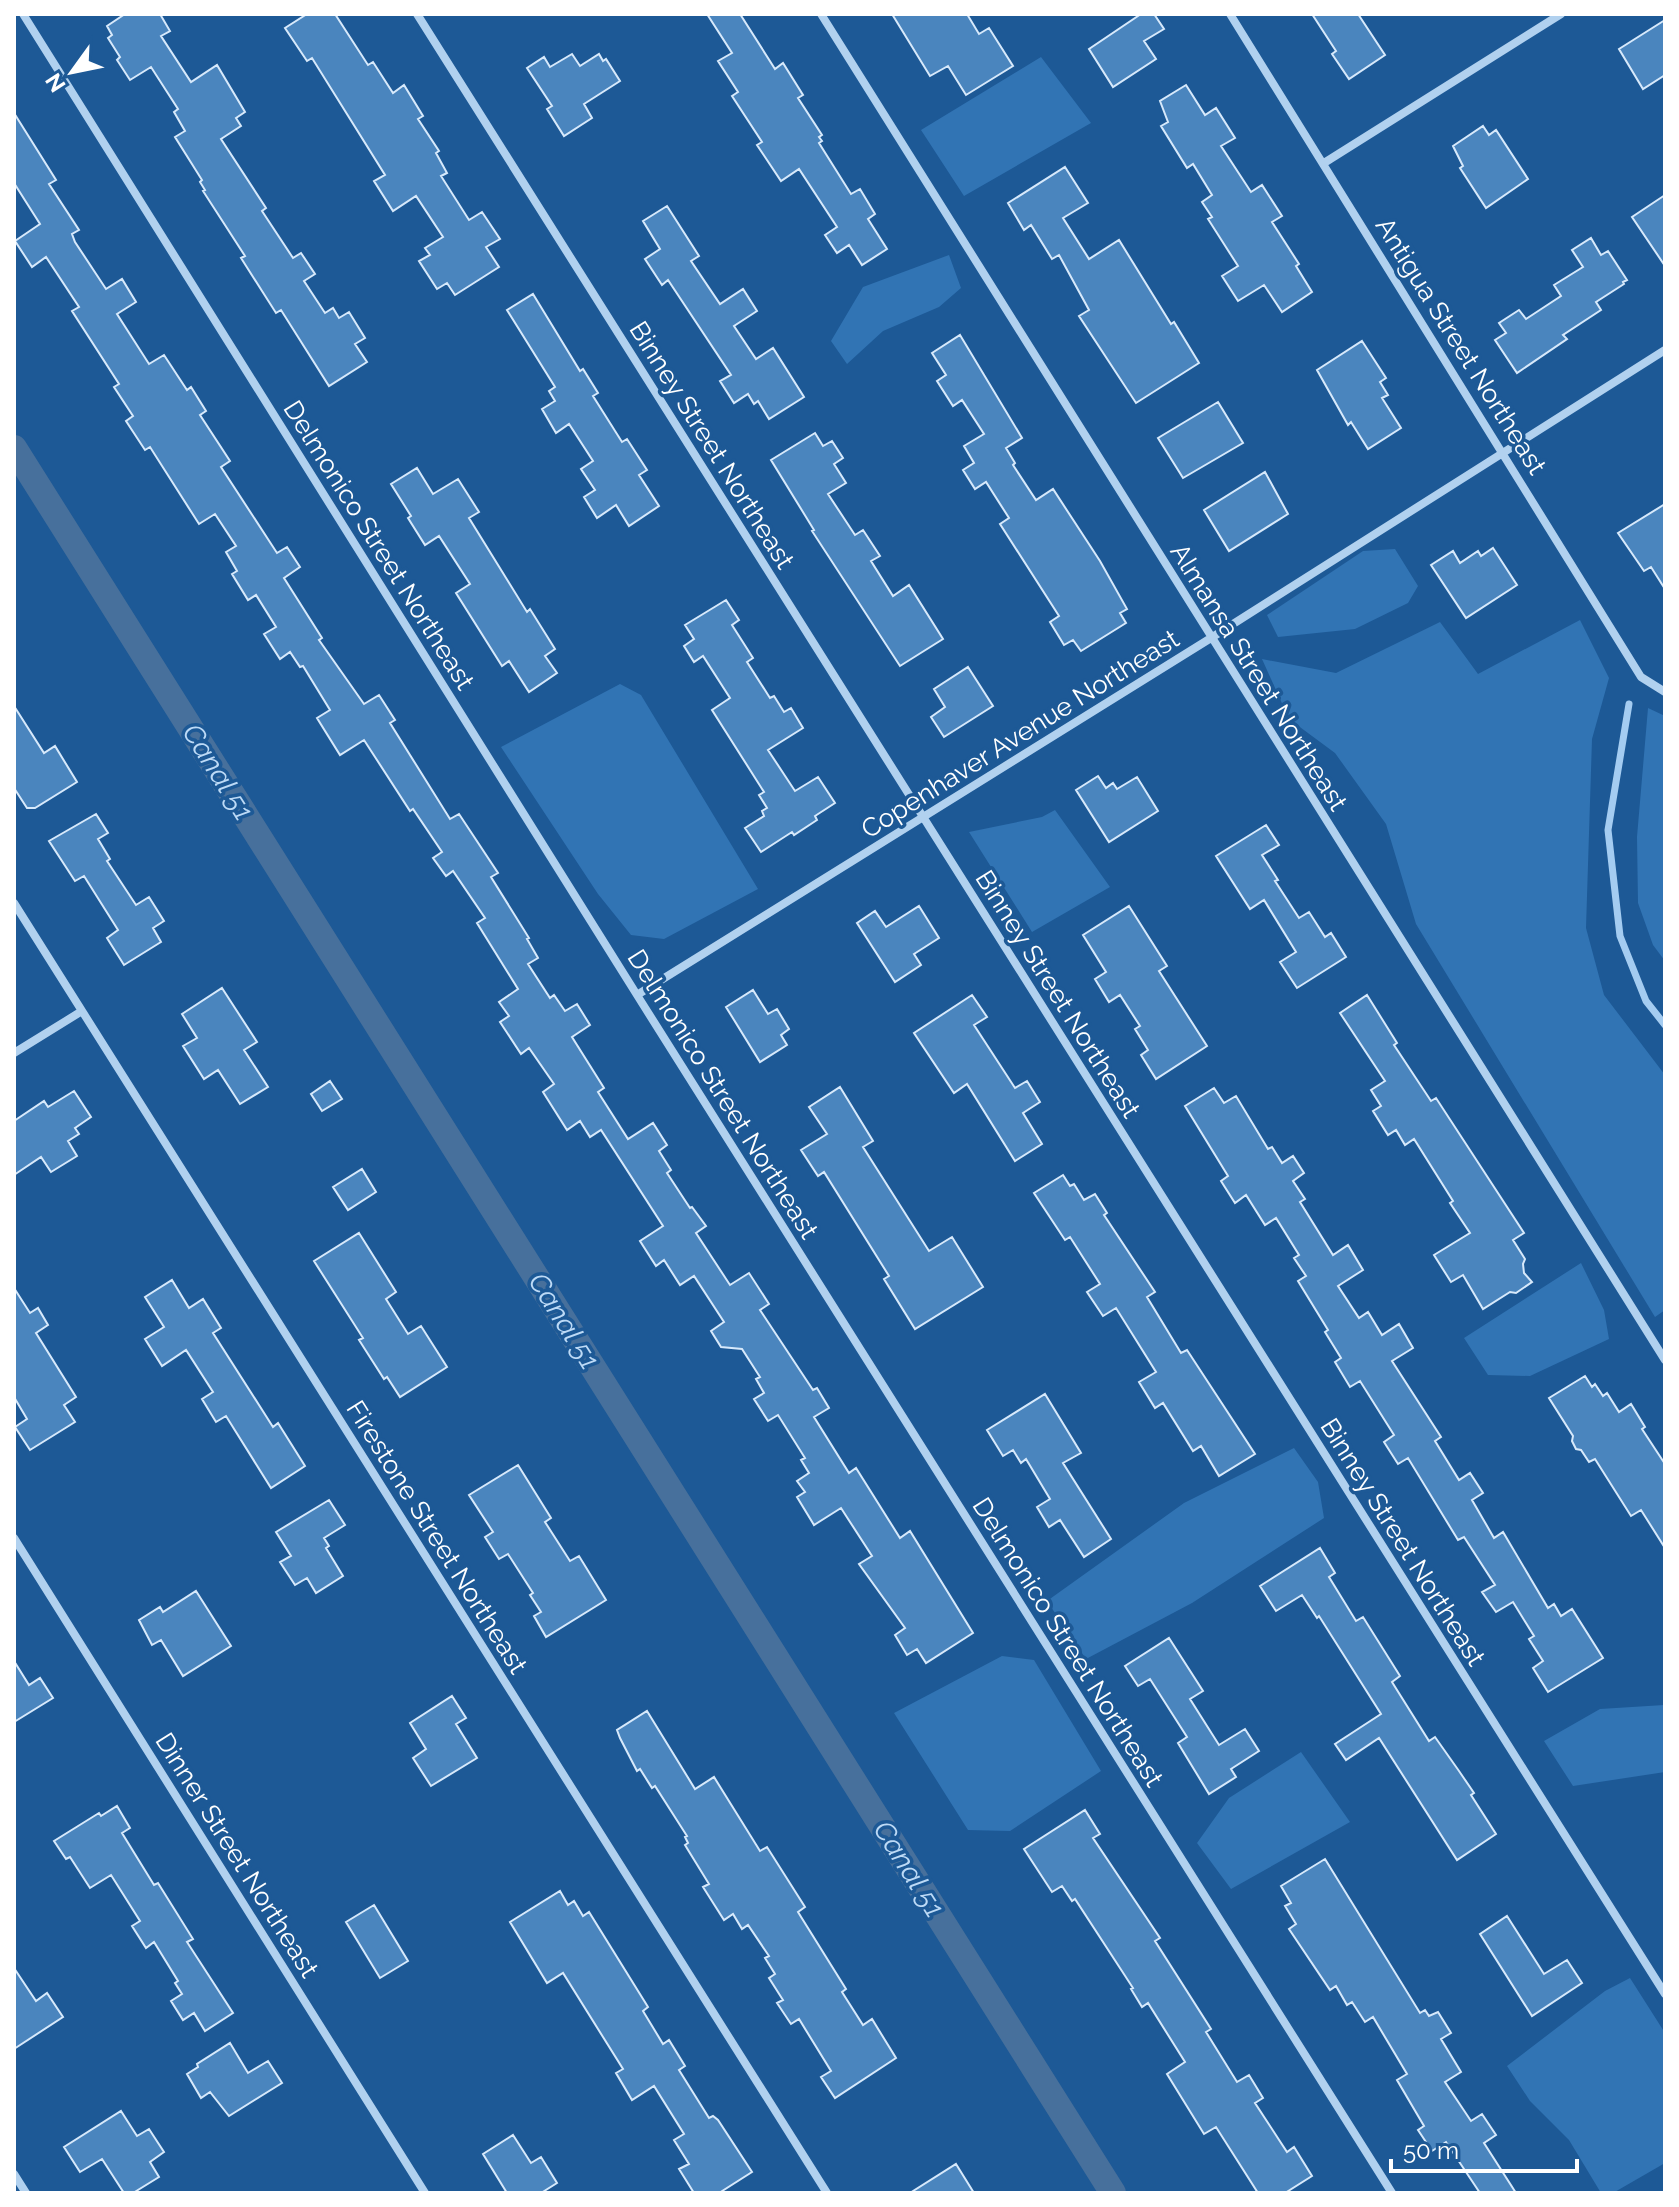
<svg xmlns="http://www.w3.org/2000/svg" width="1679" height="2207" font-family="Raleway,sans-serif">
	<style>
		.green { fill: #3174b4 }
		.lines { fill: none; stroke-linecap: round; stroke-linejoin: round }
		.stream { stroke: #a4ccf1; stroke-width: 7 }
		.canal { stroke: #47709c; stroke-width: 26 }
		.building { fill: #4a85be; stroke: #d7e9fb; stroke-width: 2 }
		.street { stroke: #b1d1ef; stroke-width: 8 }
		.labels { text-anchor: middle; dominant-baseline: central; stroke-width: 7; stroke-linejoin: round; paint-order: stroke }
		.street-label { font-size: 26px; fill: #fff; stroke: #1d5996 }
		.water-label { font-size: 28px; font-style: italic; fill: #bddaf6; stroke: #1d5996 }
	</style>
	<rect width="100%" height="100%" fill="#1d5996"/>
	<!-- green -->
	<path class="green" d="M1041,57L1091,123L964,196L921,130Z
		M949,255L961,288L939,307L883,331L847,364L831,341L863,287Z
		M1395,549L1418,586L1408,603L1355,629L1278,637L1267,615L1363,551Z
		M1580,620L1609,678L1592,739L1586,928L1604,995L1665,1075V1310L1655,1317L1416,924L1386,824L1335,753L1289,719L1262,659L1336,673L1440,622L1478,674Z
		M620,684L641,695L758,889L664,939L631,935L598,894L501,747Z
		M1648,708L1665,716V961L1653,945L1638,903L1637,837Z
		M1055,810L1110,887L1032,932L969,832L1042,817Z
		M1581,1263L1604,1310L1609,1339L1530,1376L1488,1375L1464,1338Z
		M1294,1448L1318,1482L1324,1518L1192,1603L1086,1659L1047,1601L1184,1503Z
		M1002,1656L1034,1660L1101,1771L1010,1831L968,1830L894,1713Z
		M1664,1705L1665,1772L1573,1786L1544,1741L1600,1709Z
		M1301,1752L1350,1822L1231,1889L1197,1843L1229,1798Z
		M1630,1978L1665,2033V2163L1613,2193H1601L1569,2140L1530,2101L1507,2066L1605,1991Z"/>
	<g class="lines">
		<!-- stream -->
		<path class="stream" d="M1629,704L1608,830L1620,936L1646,1001L1665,1025"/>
		<!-- canal -->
		<path class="canal" d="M14,448L1113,2193"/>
	</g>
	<!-- building -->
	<path class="building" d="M125,14H160L170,31L161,36L191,82L217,65L245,112L236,118L241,126L221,139L266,208L262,211L293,258L301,253L315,274L304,281L325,313L333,308L339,318L349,312L365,338L355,344L367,362L329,386L281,310L276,313L241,258L245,256L203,191L205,190L200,182L202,180L175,137L185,131L174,112L178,109L151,67L130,80L117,60L120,57L108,38L112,35L107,26Z
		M307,14H335L368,65L373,62L393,93L404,85L423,116L418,119L439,151L436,153L447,173L441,176L469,220L482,212L500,239L486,247L499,267L455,295L447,283L437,289L419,261L430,255L425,248L443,237L416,196L393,211L374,181L385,175L312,58L307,61L285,28Z
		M707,14H740L775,69L783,63L803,95L798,98L822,135L819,137L822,141L819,143L851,194L860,189L875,214L868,219L887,249L862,265L849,245L837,253L825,235L837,227L799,169L781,181L757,145L762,142L732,96L738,92L718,61L732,53Z
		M892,14H967L979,34L989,28L1013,66L966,95L948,66L930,76Z
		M1141,14H1154L1164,29L1144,41L1156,59L1113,87L1089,49Z
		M1312,14H1358L1385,55L1349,79L1332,54L1336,51Z
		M1665,20V75L1643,89L1619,49Z
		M572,54L580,66L599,54L603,61L606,59L620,81L584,104L592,118L564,136L547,109L552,106L527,68L544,57L550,67Z
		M1186,85L1205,115L1216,108L1235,138L1221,146L1251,192L1262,185L1282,216L1272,222L1299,264L1296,266L1312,292L1282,312L1264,285L1238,301L1222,276L1238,266L1208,219L1212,217L1202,202L1212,195L1193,164L1187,168L1161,126L1168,122L1160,101Z
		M14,113L56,180L49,184L79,230L72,234L75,242L106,289L122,279L136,302L117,314L149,364L164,355L187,390L191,387L206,411L200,415L230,461L221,467L277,553L287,547L300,567L284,578L322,638L319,640L364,704L379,695L395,720L390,723L450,819L459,814L498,873L491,877L529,938L527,939L538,958L528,964L550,998L554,995L565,1011L577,1004L590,1025L572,1037L604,1088L598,1092L628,1139L653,1123L667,1145L659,1151L671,1170L667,1173L690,1208L692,1207L706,1226L696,1233L730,1285L749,1273L769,1304L760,1310L813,1390L817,1388L829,1408L814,1417L849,1473L856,1468L900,1538L910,1531L973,1633L926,1663L917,1649L907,1655L895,1635L905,1628L859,1564L872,1556L841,1508L814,1525L797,1497L805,1492L797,1481L809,1473L801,1460L805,1458L778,1415L768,1421L754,1399L764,1393L756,1379L760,1377L742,1349L721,1347L711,1331L724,1322L694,1276L680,1285L664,1260L656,1266L640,1241L663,1226L601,1130L590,1137L580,1121L567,1130L543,1092L554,1084L529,1048L521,1054L500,1022L509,1016L499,1002L518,989L477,923L485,918L453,871L446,876L433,858L442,852L413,809L410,811L364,740L340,755L317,718L330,710L303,666L300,667L290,652L280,659L264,634L276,627L256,595L248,600L232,574L237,571L226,552L236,546L215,514L199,524L150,447L145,450L126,421L133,416L114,387L119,384L72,311L79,307L46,257L32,267L15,241L40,224L14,183Z
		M1483,126L1489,135L1496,130L1528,179L1486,208L1460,168L1463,166L1453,146Z
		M1065,167L1088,203L1063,218L1089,259L1119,240L1171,324L1174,322L1199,363L1136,403L1079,316L1089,310L1059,255L1052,259L1031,225L1024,230L1008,203Z
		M1665,195V266L1632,217Z
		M667,206L699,256L691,261L720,304L743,289L757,311L734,326L756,359L773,348L804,397L769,419L758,401L754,404L748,394L734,403L720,381L731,375L668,280L662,285L645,259L660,249L643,221Z
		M1591,238L1601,255L1608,251L1627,280L1623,282L1624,284L1596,302L1601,310L1563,335L1567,339L1517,373L1495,340L1506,333L1499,323L1519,310L1526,319L1561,296L1554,285L1583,267L1572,250Z
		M533,294L580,371L583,369L598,393L593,396L622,442L627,439L647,470L639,475L659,506L629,526L616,505L597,518L584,497L595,490L581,469L593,461L569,424L556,433L542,409L555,401L549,391L555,387L507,310Z
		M960,335L1022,438L1006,448L1015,463L1013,465L1036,500L1053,489L1100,561L1127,609L1120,613L1126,623L1081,651L1073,640L1064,645L1050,622L1059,616L1000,524L1009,518L986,482L975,489L963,470L974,463L964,446L984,434L962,400L953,406L937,381L946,375L932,353Z
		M1362,341L1386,378L1380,382L1388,395L1382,398L1401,428L1368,449L1351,422L1348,425L1317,370Z
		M1218,402L1243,443L1183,478L1158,438Z
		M815,433L823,446L832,441L843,458L834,464L846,483L828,494L855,535L863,530L880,556L871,561L893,596L909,585L943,639L900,666L812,531L814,530L771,460Z
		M417,468L433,494L458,479L479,512L469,518L527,612L530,609L555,649L545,656L557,673L529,692L509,661L502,666L456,593L470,584L439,536L425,545L408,518L411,516L391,484Z
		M1265,472L1288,514L1229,551L1204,510Z
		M1665,504V589L1651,567L1644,571L1618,533Z
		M1493,548L1517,585L1466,618L1431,565L1453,551L1460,563L1478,551L1481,556Z
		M726,600L739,620L732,625L753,658L747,662L770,698L774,696L784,712L791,708L803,728L768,750L795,791L818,777L835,803L815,816L817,820L794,835L792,832L761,852L745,828L764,816L762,811L767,808L759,795L764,792L712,710L730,698L703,656L694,662L684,646L694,639L685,625Z
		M968,667L993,706L944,737L931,717L945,707L934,689Z
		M14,706L44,753L55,746L77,782L35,808H27L14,788Z
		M1098,776L1106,788L1113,783L1117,789L1137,777L1158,811L1109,842L1076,790Z
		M96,814L108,833L98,839L110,859L107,861L136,905L149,897L164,921L153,928L161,942L124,965L107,938L118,930L84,876L75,881L49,841Z
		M1266,825L1279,845L1262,855L1278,880L1275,881L1299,918L1309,912L1325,937L1331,933L1346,957L1297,988L1280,962L1296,952L1264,900L1250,909L1216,856Z
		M919,906L939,938L914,954L921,965L895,982L857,923L875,911L886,927Z
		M1129,906L1167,966L1159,971L1207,1046L1156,1079L1141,1055L1148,1050L1135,1029L1140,1026L1120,995L1109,1002L1095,979L1106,972L1083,935Z
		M222,988L257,1042L244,1050L268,1087L240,1104L218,1070L204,1079L183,1046L197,1038L182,1014Z
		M753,990L768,1014L777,1009L789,1029L781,1035L787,1045L760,1062L726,1007Z
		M972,995L987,1017L974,1025L1015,1088L1027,1081L1040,1102L1023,1113L1042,1144L1015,1161L967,1084L954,1093L914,1033Z
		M1367,995L1397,1043L1394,1045L1431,1101L1436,1098L1524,1233L1513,1240L1525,1259L1523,1264L1524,1273L1532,1282L1516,1293L1510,1292L1483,1309L1463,1275L1451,1282L1434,1255L1470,1233L1450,1203L1453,1201L1414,1139L1405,1145L1396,1130L1388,1135L1373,1111L1381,1106L1371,1090L1385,1081L1340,1013Z
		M330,1081L342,1099L322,1111L311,1094Z
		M840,1087L873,1141L863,1147L929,1251L952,1237L983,1287L915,1329L884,1279L889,1276L824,1172L818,1176L801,1150L827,1134L809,1107Z
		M1214,1088L1224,1103L1236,1096L1268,1149L1272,1147L1282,1163L1293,1156L1304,1173L1293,1181L1305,1199L1300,1202L1333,1255L1348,1245L1363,1270L1338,1286L1359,1318L1368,1312L1382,1335L1399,1324L1413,1348L1392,1361L1441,1437L1435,1441L1459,1480L1470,1473L1483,1493L1472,1500L1494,1538L1503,1532L1548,1608L1554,1604L1561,1616L1572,1609L1603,1658L1548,1692L1533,1668L1543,1661L1529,1639L1534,1636L1513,1602L1496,1612L1482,1592L1495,1585L1464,1537L1458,1540L1408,1458L1398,1464L1384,1442L1394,1435L1360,1381L1350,1387L1335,1362L1341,1358L1325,1332L1328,1330L1298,1281L1306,1276L1294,1258L1299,1255L1276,1218L1265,1225L1246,1195L1235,1203L1221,1181L1228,1176L1185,1106Z
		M74,1091L91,1117L75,1128L79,1134L68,1141L77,1156L51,1172L41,1157L14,1175V1121L44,1101L48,1107Z
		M362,1169L376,1192L348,1210L333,1187Z
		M1063,1175L1070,1186L1074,1184L1084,1200L1095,1194L1107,1213L1104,1215L1155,1292L1147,1297L1181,1353L1187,1350L1255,1454L1219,1476L1201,1446L1193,1451L1163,1403L1155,1408L1139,1382L1156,1372L1116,1308L1103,1316L1087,1292L1100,1284L1070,1237L1065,1240L1034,1193Z
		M359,1233L396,1292L386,1299L408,1334L421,1326L447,1367L400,1397L387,1377L384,1379L359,1340L363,1338L314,1261Z
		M172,1280L189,1308L203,1299L221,1328L213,1333L273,1427L278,1423L305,1466L271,1488L226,1416L216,1422L202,1399L213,1392L186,1350L162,1366L145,1339L164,1327L145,1297Z
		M14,1288L30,1313L38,1308L48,1325L36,1333L76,1397L64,1405L75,1422L30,1450L15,1427L27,1419L14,1397Z
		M1585,1376L1592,1387L1595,1384L1603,1396L1607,1393L1619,1412L1631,1404L1645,1427L1642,1429L1665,1464V1548L1641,1510L1631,1516L1595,1459L1589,1462L1581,1450L1576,1449L1572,1441L1573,1436L1549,1398Z
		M1045,1394L1081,1453L1063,1463L1111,1539L1084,1557L1060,1520L1049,1527L1037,1507L1050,1499L1026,1459L1021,1463L1013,1450L1003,1456L987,1430Z
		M518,1465L551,1518L545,1522L570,1561L579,1556L606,1600L546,1637L534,1616L541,1612L530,1595L533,1593L508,1554L499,1559L485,1537L493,1532L469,1495Z
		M329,1500L345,1525L324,1538L329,1546L326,1548L343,1576L316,1593L307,1578L295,1585L280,1562L291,1556L276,1532Z
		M1320,1548L1335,1573L1329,1577L1356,1621L1363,1617L1400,1676L1392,1682L1429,1741L1435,1737L1459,1771L1474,1793L1471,1795L1496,1834L1457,1860L1379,1738L1346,1760L1335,1744L1381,1714L1319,1616L1317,1618L1302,1595L1276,1611L1260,1586Z
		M196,1591L231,1646L183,1676L161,1640L152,1645L139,1620L160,1607L163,1612Z
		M1169,1638L1203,1691L1190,1699L1219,1745L1245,1729L1259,1751L1231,1769L1236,1777L1209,1794L1178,1743L1187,1737L1150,1679L1138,1686L1125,1666Z
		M14,1661L29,1685L40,1678L53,1698L14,1722Z
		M452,1696L466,1718L456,1724L477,1758L431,1786L413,1758L426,1749L410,1723Z
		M647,1711L695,1789L714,1777L760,1851L767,1847L805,1907L798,1912L846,1989L842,1992L863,2025L872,2019L896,2058L835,2098L821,2077L831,2071L799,2019L791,2024L777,2003L783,2000L769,1978L775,1974L765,1958L769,1956L748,1925L742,1929L733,1914L724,1920L703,1887L709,1884L685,1845L688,1843L685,1837L687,1836L655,1786L652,1788L640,1769L637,1771L620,1738L617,1730Z
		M117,1806L130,1828L122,1833L154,1885L158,1883L193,1939L187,1942L233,2013L205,2031L194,2013L183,2020L171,2001L182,1994L175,1983L178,1981L154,1942L146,1948L132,1926L140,1921L111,1875L90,1888L70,1857L66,1859L54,1841L99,1813L101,1816Z
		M1085,1810L1100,1834L1093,1838L1160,1938L1155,1941L1211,2029L1206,2032L1237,2082L1249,2075L1263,2098L1255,2103L1287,2152L1294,2147L1312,2176L1285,2193H1258L1216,2127L1204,2134L1167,2074L1185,2062L1148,2003L1142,2007L1131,1989L1133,1988L1075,1899L1072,1901L1062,1886L1052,1892L1024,1849Z
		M1325,1859L1420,2013L1425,2010L1429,2016L1438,2012L1451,2033L1441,2039L1461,2072L1445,2082L1471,2121L1482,2114L1496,2135L1484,2143L1516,2193H1480L1446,2142L1432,2151L1418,2130L1424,2126L1397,2080L1407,2074L1373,2017L1365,2022L1352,2002L1347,2005L1336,1986L1330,1990L1289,1929L1296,1924L1285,1906L1291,1903L1281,1886Z
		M560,1891L568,1905L574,1901L583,1916L589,1912L648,2007L643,2011L663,2044L669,2040L685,2066L679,2070L709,2118L713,2116L718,2120L752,2172L719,2193H694L679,2169L689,2164L674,2140L684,2134L654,2086L632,2100L616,2073L623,2069L563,1973L547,1983L510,1922Z
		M374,1905L408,1961L380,1978L346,1922Z
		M1507,1916L1544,1974L1567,1960L1582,1983L1532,2016L1480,1934Z
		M14,1968L36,2001L47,1993L63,2017L14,2049Z
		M230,2043L248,2073L268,2061L282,2083L229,2116L210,2092L201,2098L187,2074L198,2067L197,2064Z
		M121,2111L137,2136L149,2129L164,2152L150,2162L159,2177L133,2193H124L102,2159L80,2172L64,2147Z
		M513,2135L531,2163L541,2157L557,2183L541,2193H507L483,2154Z
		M956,2164L974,2193H910Z"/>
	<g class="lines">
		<!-- street -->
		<path class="street" d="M23,14L637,995L1392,2193
			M417,14L1665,1994
			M821,14L1665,1360
			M1230,14L1641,677L1665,692
			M1324,163L1561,14
			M14,903L827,2193
			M637,995L1211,638L1665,350
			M14,1053L82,1011
			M14,1538L425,2193
			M14,2174L26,2193"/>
	</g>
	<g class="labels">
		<!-- street labels -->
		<g class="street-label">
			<text transform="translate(1461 346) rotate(58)">Antigua Street Northeast</text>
			<text transform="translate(712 445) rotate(58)">Binney Street Northeast</text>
			<text transform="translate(379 545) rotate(58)">Delmonico Street Northeast</text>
			<text transform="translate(1259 677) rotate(58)">Almansa Street Northeast</text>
			<text transform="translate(1020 734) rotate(-32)">Copenhaver Avenue Northeast</text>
			<text transform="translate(1058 994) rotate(58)">Binney Street Northeast</text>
			<text transform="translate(723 1094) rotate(58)">Delmonico Street Northeast</text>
			<text transform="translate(437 1537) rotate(58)">Firestone Street Northeast</text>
			<text transform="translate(1403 1542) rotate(58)">Binney Street Northeast</text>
			<text transform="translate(1068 1642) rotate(58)">Delmonico Street Northeast</text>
			<text transform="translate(237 1855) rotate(58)">Dinner Street Northeast</text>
		</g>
		<!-- water labels -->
		<g class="water-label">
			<text transform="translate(218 772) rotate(58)">Canal 51</text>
			<text transform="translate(564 1321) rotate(58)">Canal 51</text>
			<text transform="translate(909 1869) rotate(58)">Canal 51</text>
		</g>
	</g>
	<!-- border -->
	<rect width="1679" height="2207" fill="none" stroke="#ffffff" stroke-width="32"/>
	<!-- north arrow -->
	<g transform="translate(72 72) rotate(237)" stroke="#1d5996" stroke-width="6" paint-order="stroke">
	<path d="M0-6L14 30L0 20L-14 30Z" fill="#ffffff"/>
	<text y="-12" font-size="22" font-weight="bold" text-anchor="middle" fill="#ffffff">N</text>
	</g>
	<!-- scale -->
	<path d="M1391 2159v12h186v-12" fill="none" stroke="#ffffff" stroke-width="4"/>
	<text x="1403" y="2159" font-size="24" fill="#ffffff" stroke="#1d5996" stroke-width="6" paint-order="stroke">50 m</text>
</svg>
